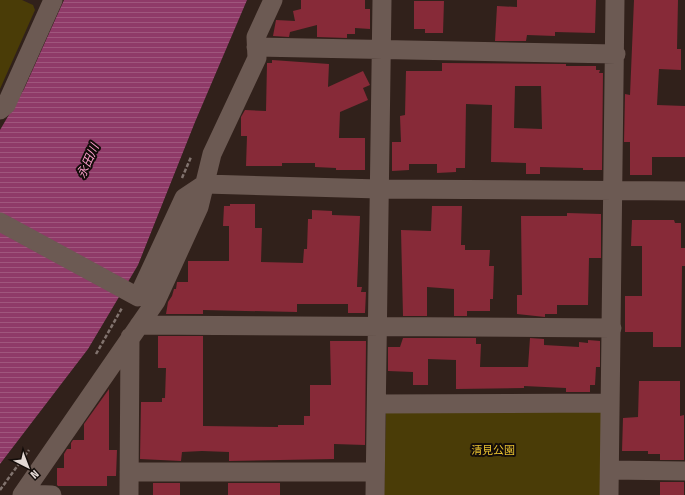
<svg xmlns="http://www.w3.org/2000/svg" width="685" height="495" font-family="'Fira Sans Condensed','Noto Sans JP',sans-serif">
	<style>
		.park { fill: #4a3c07 }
		.water { fill: url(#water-rules) }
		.building { fill: #872a38; fill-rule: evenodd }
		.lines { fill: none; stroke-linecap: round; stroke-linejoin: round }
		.path { stroke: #81736e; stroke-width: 2.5; stroke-dasharray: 4 2; stroke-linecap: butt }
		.minor { stroke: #6c5a53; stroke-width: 19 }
		.labels { text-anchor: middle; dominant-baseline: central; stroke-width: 4; stroke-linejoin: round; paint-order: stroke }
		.park-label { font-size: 11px; fill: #e8c130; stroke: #140d0a }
		.water-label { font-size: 12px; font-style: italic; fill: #fe9fcd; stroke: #140d0a }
	</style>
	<defs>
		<pattern id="water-rules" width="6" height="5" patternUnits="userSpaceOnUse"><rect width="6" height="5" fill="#8f3a68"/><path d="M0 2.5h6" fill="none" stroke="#9f567d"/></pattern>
	</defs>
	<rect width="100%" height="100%" fill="#31211b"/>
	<!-- park -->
	<path class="park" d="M0,0H22L33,5L35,10L0,89Z
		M598,407L603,414L602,495H384L386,411Z"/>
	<!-- water -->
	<path class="water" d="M64,0H247L195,122L138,265L88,349L0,464V130L24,89Z"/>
	<!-- building -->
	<path class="building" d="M301,0H365V9H370V29L355,28V34H347V38L317,37V25L290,32L289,37L273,36L276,20L295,21L293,11L301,9Z
		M517,0H596L595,33L555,32V36L527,35L526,41H495L497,6L517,7Z
		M634,0H678L677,49H681V70L659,69L657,105L685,106V157H652V175H630V142H624L625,94L630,95Z
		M414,1H444L443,33H425V29H414Z
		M272,60L329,64L328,87L363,71L370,85L363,88L368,100L340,112L339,138H365V170H336V168L315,167V163H282V166H246L247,136H241V117L245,110L266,111L267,63H272Z
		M442,63L566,64V66H596V70H600L599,73H603L602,170H583V168L540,167V174H526V163L491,162L492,105L466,104L465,168H456V172L437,173V164H409V170L392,171V142H401L400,116L405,115L406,71H442ZM515,86H541L542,129L514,128Z
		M230,204H255V228H262L261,262L303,263L304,249H307L308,219H312V210L332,211V215L360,216L357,287H362L361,292H366L365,313H348V304H297V312L203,310V314H166L168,302L172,296L174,289H176L177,282H188V261H229V226H223L224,206H230Z
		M432,206H462L461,245H465V250H490L489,266H494L493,299H490V311H467V316H454V289L427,287V316H403L401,230L431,231Z
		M567,213L601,214V258H589L588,305H557V314H545V317L517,314V295H522L521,216H567Z
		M632,220H674L675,223H681V248H685V266H682L681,347H653V332H625V296H642V246H631Z
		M158,336H203V426L278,427V425H304V416H310V385H331L330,341H366L365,445L334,444V459L229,461V452L202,451L182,452L181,461L140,459L141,402H162V398H165L166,368H158Z
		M403,338H476V344H481L480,367H528L530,338L544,339V345L579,347V342L588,343V340L600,341V367H596L595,385H590V392H566V388L524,386V388L456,389V360L428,359V385H413V372L388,371V347H400Z
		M639,381H680V416L684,415V460H660V454H648V451H622L623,418L638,417Z
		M109,389V450H117L116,476H107V486H58L57,485V468H64V454L67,449H71V443L73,440H84V424Z
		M660,482H684V495H660Z
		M153,483H180V495H153Z
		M228,483H280V495H228Z"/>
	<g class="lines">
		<!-- path -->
		<path class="path" d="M182,178L191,157
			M96,354L122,308
			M0,490L29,450"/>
		<!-- minor -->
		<path class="minor" d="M256,47L616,54
			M0,110L6,105L53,0
			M0,222L138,297L184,198L205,184L379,189L685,191
			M139,325L612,328
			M377,404L610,403
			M610,470L685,471
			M129,472H375
			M23,494L52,495
			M22,495L156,301L199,207L212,154L257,58L256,37L273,0
			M129,495L130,337
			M375,495L382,0
			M609,495L615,0"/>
	</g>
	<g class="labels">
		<!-- park labels -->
		<g class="park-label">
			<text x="493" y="450">清見公園</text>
		</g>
		<!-- water labels -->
		<g class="water-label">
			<text transform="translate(88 161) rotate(-66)">永田川</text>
		</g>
	</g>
	<!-- north arrow -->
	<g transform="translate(28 467) rotate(138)" stroke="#140d0a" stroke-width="3" paint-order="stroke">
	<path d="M0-3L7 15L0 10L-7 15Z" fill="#e3d8d4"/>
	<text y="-6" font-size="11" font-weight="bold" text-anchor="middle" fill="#e3d8d4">N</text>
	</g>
</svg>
